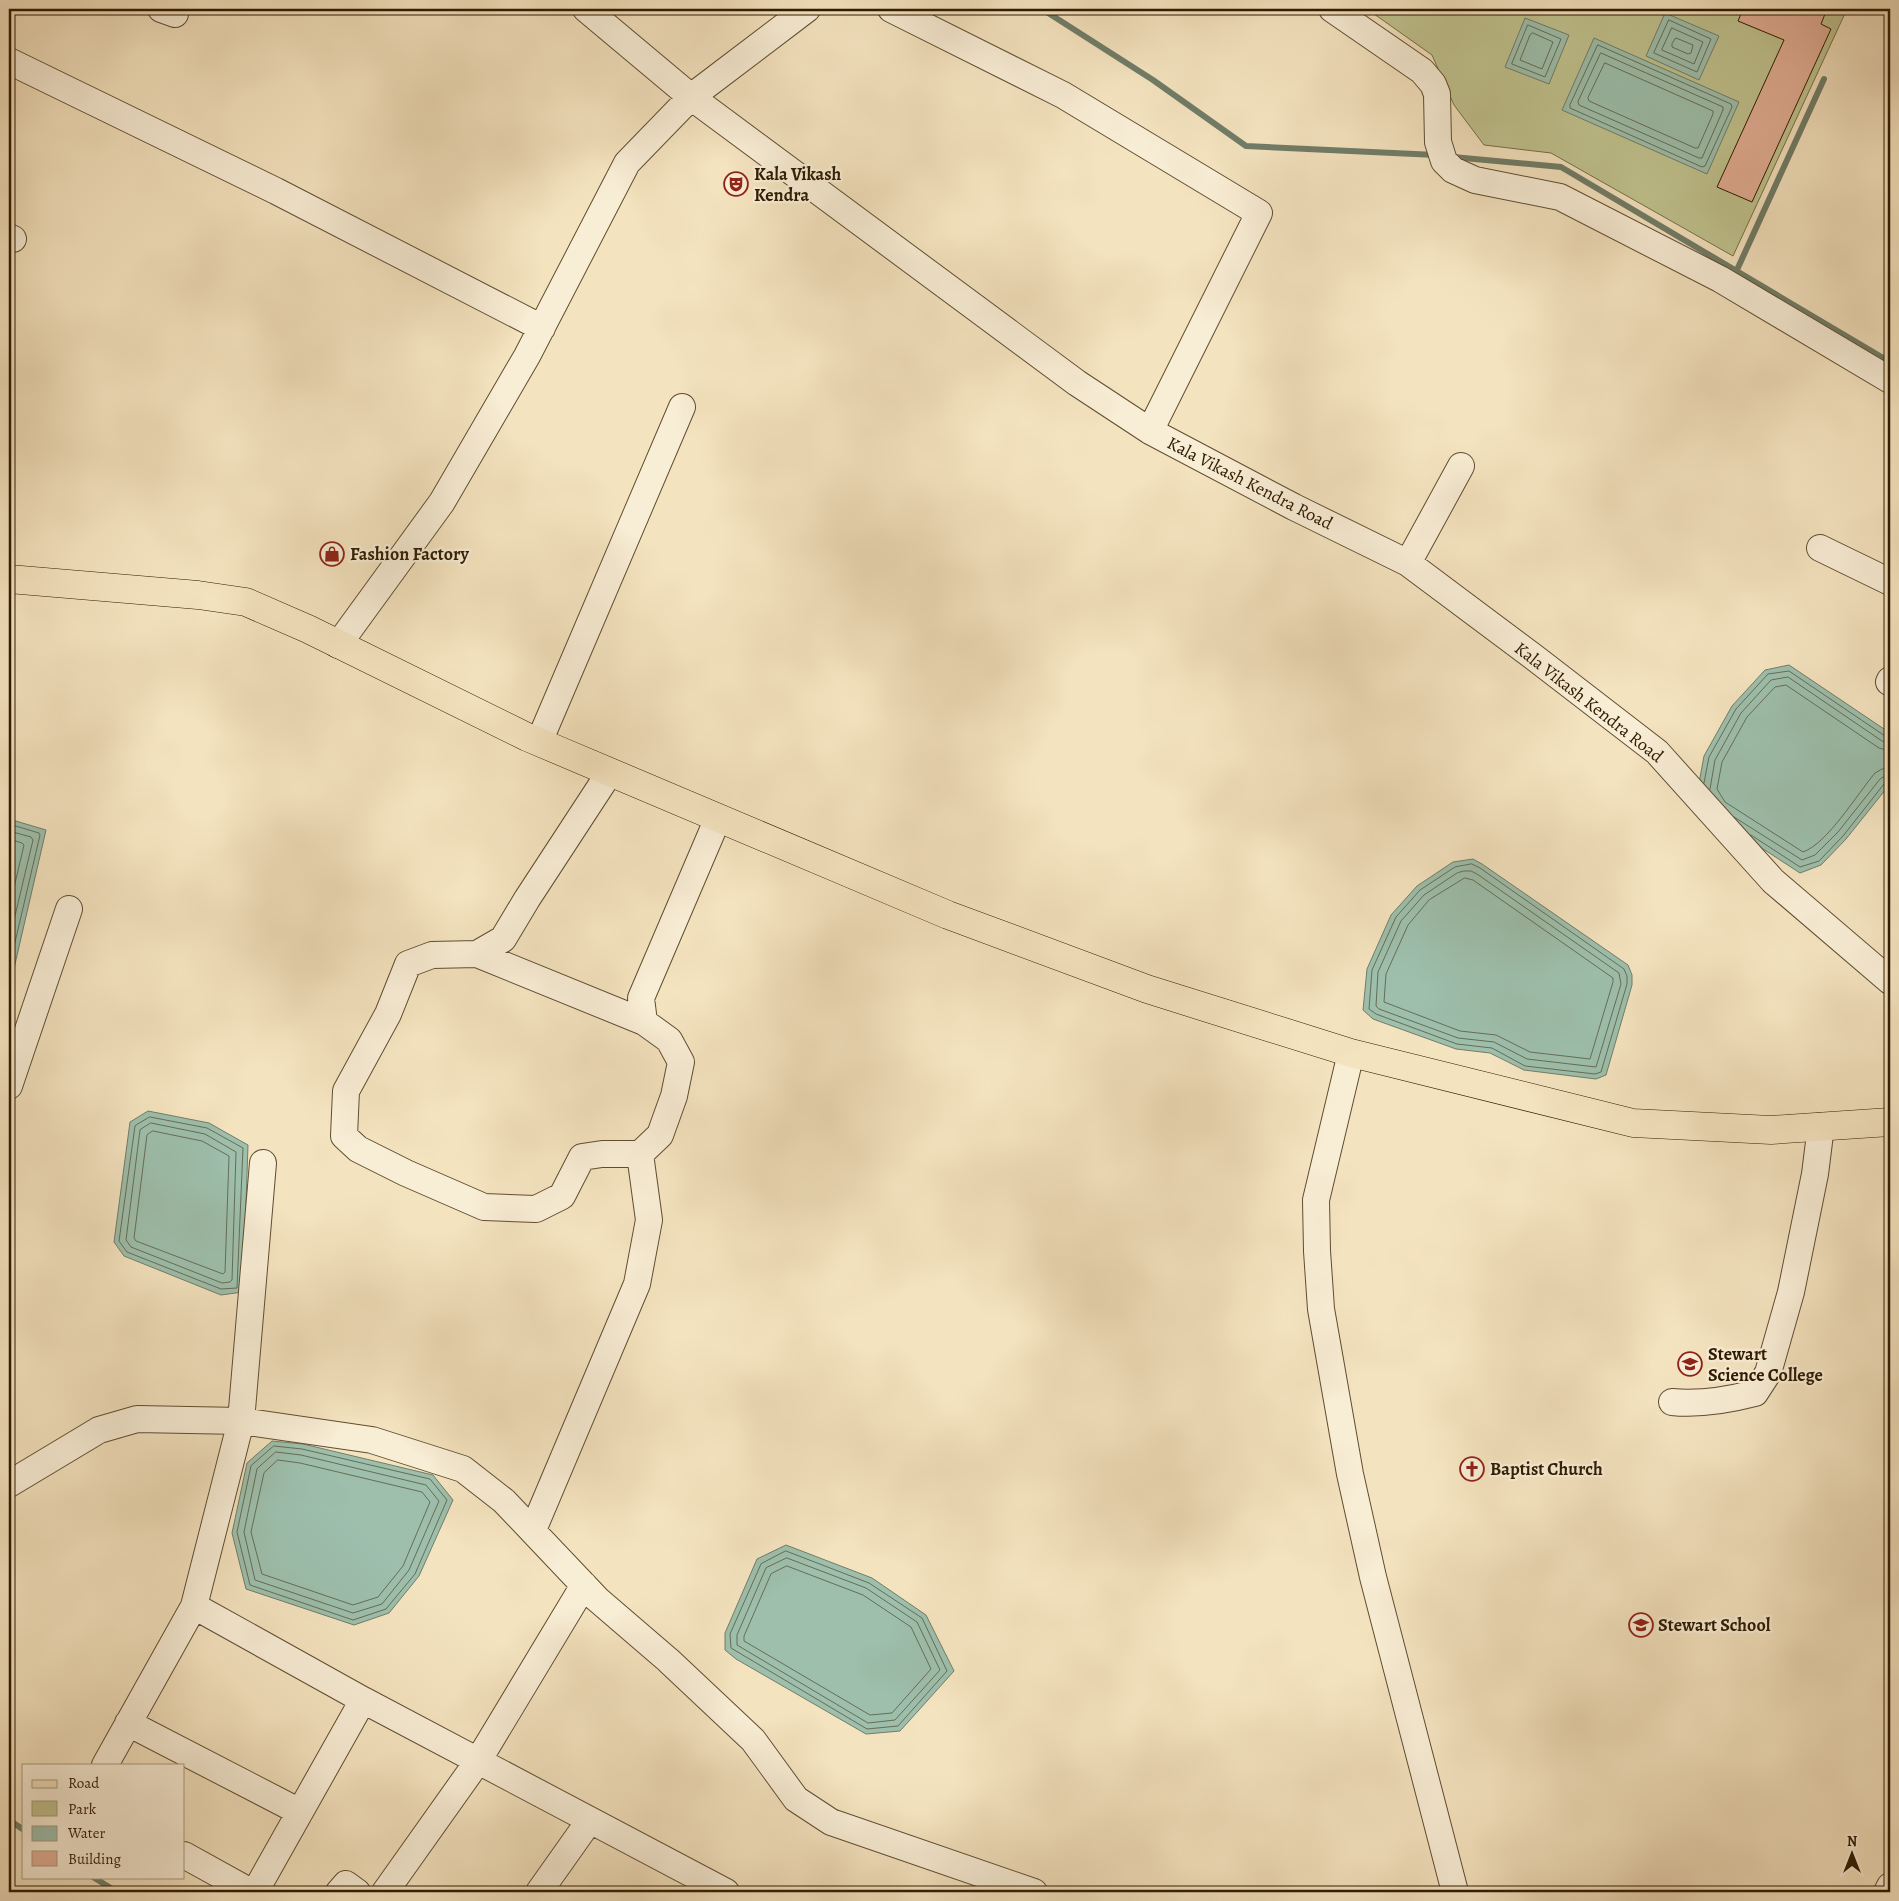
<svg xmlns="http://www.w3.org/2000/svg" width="1899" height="1901" font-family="Alegreya,serif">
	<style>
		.green { fill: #c0c38f; stroke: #776f48 }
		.water { fill: #9dbfac; stroke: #717d68 }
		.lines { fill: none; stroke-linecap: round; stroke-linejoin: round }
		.shore { stroke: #666d56; stroke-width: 1 }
		.stream { stroke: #717d68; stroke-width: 6 }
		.building { fill: #e2ae95; stroke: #2e1b01 }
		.minor-casing { stroke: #604d30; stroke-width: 28 }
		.major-casing { stroke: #2e1b01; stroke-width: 29 }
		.minor { stroke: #f8edd5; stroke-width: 26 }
		.major { stroke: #f4e3bf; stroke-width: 28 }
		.labels { text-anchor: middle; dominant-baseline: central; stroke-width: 4.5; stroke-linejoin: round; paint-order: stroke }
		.poi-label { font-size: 18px; font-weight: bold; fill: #2e1b01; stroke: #f8edd5; text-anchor: start }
		.street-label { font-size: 18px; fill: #2e1b01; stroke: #f8edd5 }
	</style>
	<rect width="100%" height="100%" fill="#f4e3bf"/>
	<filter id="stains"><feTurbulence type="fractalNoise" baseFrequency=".004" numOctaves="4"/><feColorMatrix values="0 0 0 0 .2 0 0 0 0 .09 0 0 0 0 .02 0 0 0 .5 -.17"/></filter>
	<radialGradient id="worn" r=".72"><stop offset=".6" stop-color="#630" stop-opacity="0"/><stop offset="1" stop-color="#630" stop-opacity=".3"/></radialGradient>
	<!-- green -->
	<path class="green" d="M1367,9H1847L1733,256L1551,153L1484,145L1454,105L1432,55Z"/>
	<!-- water -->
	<path class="water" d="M1665,13L1719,36L1699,80L1646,56Z
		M1525,18L1569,35L1549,84L1505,67Z
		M1594,38L1739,102L1707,174L1562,110Z
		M1789,665L1890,733V784L1846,839L1821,865L1800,873L1711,815L1697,794L1704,756L1732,706L1765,670Z
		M9,819L46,830L9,990Z
		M1473,859L1482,864L1628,965L1632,975V985L1606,1075L1596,1079L1524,1070L1490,1053L1456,1049L1373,1019L1363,1010L1367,969L1391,915L1417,886L1453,862Z
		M148,1111L209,1123L248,1145L243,1292L221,1295L124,1256L114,1242L130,1122Z
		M272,1441L303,1444L433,1475L453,1500L419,1576L389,1613L354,1625L246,1589L232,1533L247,1463Z
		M786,1545L872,1578L926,1615L954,1671L900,1731L866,1734L736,1659L725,1650V1633L757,1559Z"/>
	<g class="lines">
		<!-- shore -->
		<path class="shore" d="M1669,20L1711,39L1697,72L1654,53Z
			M1528,25L1561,39L1545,77L1512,64Z
			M1672,28L1703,42L1694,64L1662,50Z
			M1533,33L1553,42L1542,69L1520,60L1530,35Z
			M1676,38L1693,45L1691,53L1688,54L1672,47V44Z
			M1598,45L1731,104L1732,107L1705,166L1702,167L1570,108V105Z
			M1601,53L1723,107V110L1702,158H1699L1579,105L1578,102Z
			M1605,63L1713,111V114L1698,148H1695L1589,101L1588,98Z
			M1890,751L1879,748L1786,685L1775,687L1747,717L1722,762L1717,789L1725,802L1803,852C1827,844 1858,793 1875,773L1882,769L1890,768
			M1704,783L1709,757L1736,709L1768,674L1789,671L1885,736L1890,737
			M1710,789L1715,760L1741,713L1771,680L1788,677L1882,741L1890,743
			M1734,817L1802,860L1815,855L1838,832L1880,779L1885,776L1890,775
			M9,824L39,833L40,835L9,968
			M9,831L31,837L33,840L9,941
			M1751,835L1800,867L1819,861L1843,836L1884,784L1890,782
			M9,839L22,843L24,845L9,909
			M1472,864L1480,868L1624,969L1627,976V984L1601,1072L1595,1074L1525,1066L1492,1048L1457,1044L1376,1014L1369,1009L1372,970L1396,917L1420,890L1455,867Z
			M1464,871H1471L1477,874L1619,973L1621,984L1596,1067L1527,1059L1494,1042L1458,1038L1379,1009L1376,1006L1378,972L1401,921L1424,895L1457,873Z
			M1465,878L1473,880L1613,978V982L1590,1059L1530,1052L1496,1035L1460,1031L1384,1002L1386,974L1408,925L1429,900Z
			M150,1117L207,1128L243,1148L237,1288L221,1289L127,1252L119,1241L135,1126Z
			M151,1123L205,1134L236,1152L232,1280L230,1282L222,1283L131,1247L126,1240L140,1130Z
			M153,1131L202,1141L229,1156L225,1272L223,1274L136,1241L134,1238L147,1135Z
			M274,1446L302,1449L430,1479L447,1500L415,1574L386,1609L353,1620L250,1585L237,1532L251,1466Z
			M276,1452L301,1455L426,1485L439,1501L409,1570L382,1604L353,1613L255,1580L244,1532L257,1469Z
			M278,1460L300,1463L422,1492L430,1502L403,1566L378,1597L353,1605L262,1574L251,1532L264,1473Z
			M786,1551L869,1583L922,1618L947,1671L898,1726L867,1729L731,1648L730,1634L761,1564Z
			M787,1558L866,1588L917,1622L940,1670L895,1720L868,1723L737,1645V1635L766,1568Z
			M787,1566L863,1595L911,1627L931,1669L892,1713L870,1715L744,1641V1636L771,1574Z"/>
		<!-- stream -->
		<path class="stream" d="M1042,9L1153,80L1246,146L1436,155
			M1453,157L1561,167L1890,362
			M1736,272L1824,79
			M9,1820L24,1830
			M93,1877L117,1892"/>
	</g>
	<!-- building -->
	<path class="building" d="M1743,9H1819L1825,14L1821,24L1831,29L1752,202L1717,187L1784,40L1738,21Z"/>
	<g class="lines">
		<!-- minor casing -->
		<g class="minor-casing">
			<path id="minor" d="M161,9L175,14
				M586,9L691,97L1077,383L1150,431L1294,507L1408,563L1535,658L1657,752L1773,881L1890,981
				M891,9L1063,95L1259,213L1150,431
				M1332,9L1422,71L1433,84L1437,94L1438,142L1444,161L1453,170L1475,180L1560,197L1720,279L1890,380
				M9,61L276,191L542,328
				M9,237L13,239
				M1820,548L1890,582
				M1408,563L1461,466
				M338,645L442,502L527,356L627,163L691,97L807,9
				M1889,682L1890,680
				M539,742L682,407
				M610,772L527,899L503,939L477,954L432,955L408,964L388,1014L346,1091L344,1136L358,1149L406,1173L484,1207L536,1209L562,1196L582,1157L602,1154H640L660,1135L674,1096L681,1062L669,1040L644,1022L641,998L718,818
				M477,954L644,1022
				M1351,1053L1316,1200L1317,1251L1321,1309L1350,1474L1373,1577L1455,1892
				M9,1086L69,909
				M1672,1402C1701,1405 1728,1400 1755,1393L1768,1373L1791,1292L1815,1174L1821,1126
				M9,1484L99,1430L137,1419L241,1421L372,1440L463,1469L504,1501L597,1599L668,1660L753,1740L796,1799L831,1822L1034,1892
				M533,1530L637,1284L649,1220L640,1154
				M194,1606L363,1700L255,1892
				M363,1700L726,1892
				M128,1723L300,1812
				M105,1765L194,1606L241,1421L263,1163
				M184,1855L251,1892
				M339,1892L346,1884L357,1892
				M385,1892L478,1761L584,1585
				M539,1892L590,1820
				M1887,1892L1890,1886"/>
		</g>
		<!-- major casing -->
		<g class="major-casing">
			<path id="major" d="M9,579L198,595L246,602L308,629L527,737L948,915L1147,989L1351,1053L1633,1123L1771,1130L1890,1122"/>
		</g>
		<!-- minor -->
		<use href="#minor" class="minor"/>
		<!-- major -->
		<use href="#major" class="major"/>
	</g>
	<!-- icons -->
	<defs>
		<g id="theatre-ring" transform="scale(1.25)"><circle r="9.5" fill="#f8edd5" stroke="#8f2418" stroke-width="1.5"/><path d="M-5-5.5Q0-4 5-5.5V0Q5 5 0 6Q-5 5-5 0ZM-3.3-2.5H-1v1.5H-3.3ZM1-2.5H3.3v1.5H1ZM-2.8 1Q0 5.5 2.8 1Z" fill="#8f2418"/></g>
		<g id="shop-ring" transform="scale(1.25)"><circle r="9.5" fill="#f8edd5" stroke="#8f2418" stroke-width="1.5"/><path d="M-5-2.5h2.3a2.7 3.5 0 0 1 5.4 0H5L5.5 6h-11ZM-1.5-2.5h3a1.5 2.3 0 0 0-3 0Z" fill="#8f2418"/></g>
		<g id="university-ring" transform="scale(1.25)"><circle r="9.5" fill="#f8edd5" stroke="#8f2418" stroke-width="1.5"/><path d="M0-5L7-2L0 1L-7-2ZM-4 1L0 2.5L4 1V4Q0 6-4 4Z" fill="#8f2418"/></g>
		<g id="church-ring" transform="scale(1.25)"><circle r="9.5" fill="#f8edd5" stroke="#8f2418" stroke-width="1.5"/><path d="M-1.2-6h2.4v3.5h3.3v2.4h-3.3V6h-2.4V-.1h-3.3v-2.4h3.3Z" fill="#8f2418"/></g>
		<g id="school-ring" transform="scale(1.25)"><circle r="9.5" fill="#f8edd5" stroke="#8f2418" stroke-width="1.5"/><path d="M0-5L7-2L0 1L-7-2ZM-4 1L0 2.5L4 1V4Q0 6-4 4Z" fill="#8f2418"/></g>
	</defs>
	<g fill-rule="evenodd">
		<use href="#theatre-ring" x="736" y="184"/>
		<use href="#shop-ring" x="332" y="554"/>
		<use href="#university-ring" x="1690" y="1364"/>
		<use href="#church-ring" x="1472" y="1469"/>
		<use href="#school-ring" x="1641" y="1625"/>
	</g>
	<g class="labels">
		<!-- poi labels -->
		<g class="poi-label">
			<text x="754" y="174">Kala Vikash<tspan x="754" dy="21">Kendra</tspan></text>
			<text x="350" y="554">Fashion Factory</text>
			<text x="1708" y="1354">Stewart<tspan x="1708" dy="21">Science College</tspan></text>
			<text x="1490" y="1469">Baptist Church</text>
			<text x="1658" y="1625">Stewart School</text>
		</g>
		<!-- street labels -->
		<g class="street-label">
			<text transform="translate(1250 483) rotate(27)">Kala Vikash Kendra Road</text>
			<text transform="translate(1589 702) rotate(38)">Kala Vikash Kendra Road</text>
		</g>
	</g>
	<!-- margin -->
	<rect width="1899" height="1901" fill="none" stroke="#f4e3bf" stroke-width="30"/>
	<rect x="10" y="10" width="1879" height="1881" fill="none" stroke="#2e1b01" stroke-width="2.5"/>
	<rect x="15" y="15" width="1869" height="1871" fill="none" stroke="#2e1b01"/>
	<!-- legend -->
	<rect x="22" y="1764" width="162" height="115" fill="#f8edd5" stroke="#a79980"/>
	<rect x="32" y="1780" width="25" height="8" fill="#f4e3bf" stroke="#a79980"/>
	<text x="68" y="1788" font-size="15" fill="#2e1b01">Road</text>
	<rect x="32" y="1801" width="25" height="15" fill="#c0c38f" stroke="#a79980"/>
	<text x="68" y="1814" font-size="15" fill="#2e1b01">Park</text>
	<rect x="32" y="1826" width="25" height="15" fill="#9dbfac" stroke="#a79980"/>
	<text x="68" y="1838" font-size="15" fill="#2e1b01">Water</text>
	<rect x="32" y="1851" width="25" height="15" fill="#e2ae95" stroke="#a79980"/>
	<text x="68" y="1864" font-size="15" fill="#2e1b01">Building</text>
	<!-- north arrow -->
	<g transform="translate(1852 1854)" stroke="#f8edd5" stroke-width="4" paint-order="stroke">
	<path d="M0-4L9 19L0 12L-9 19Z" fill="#2e1b01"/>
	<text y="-8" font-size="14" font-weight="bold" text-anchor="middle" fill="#2e1b01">N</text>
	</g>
	<rect width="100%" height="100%" filter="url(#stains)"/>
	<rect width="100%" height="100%" fill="url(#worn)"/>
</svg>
